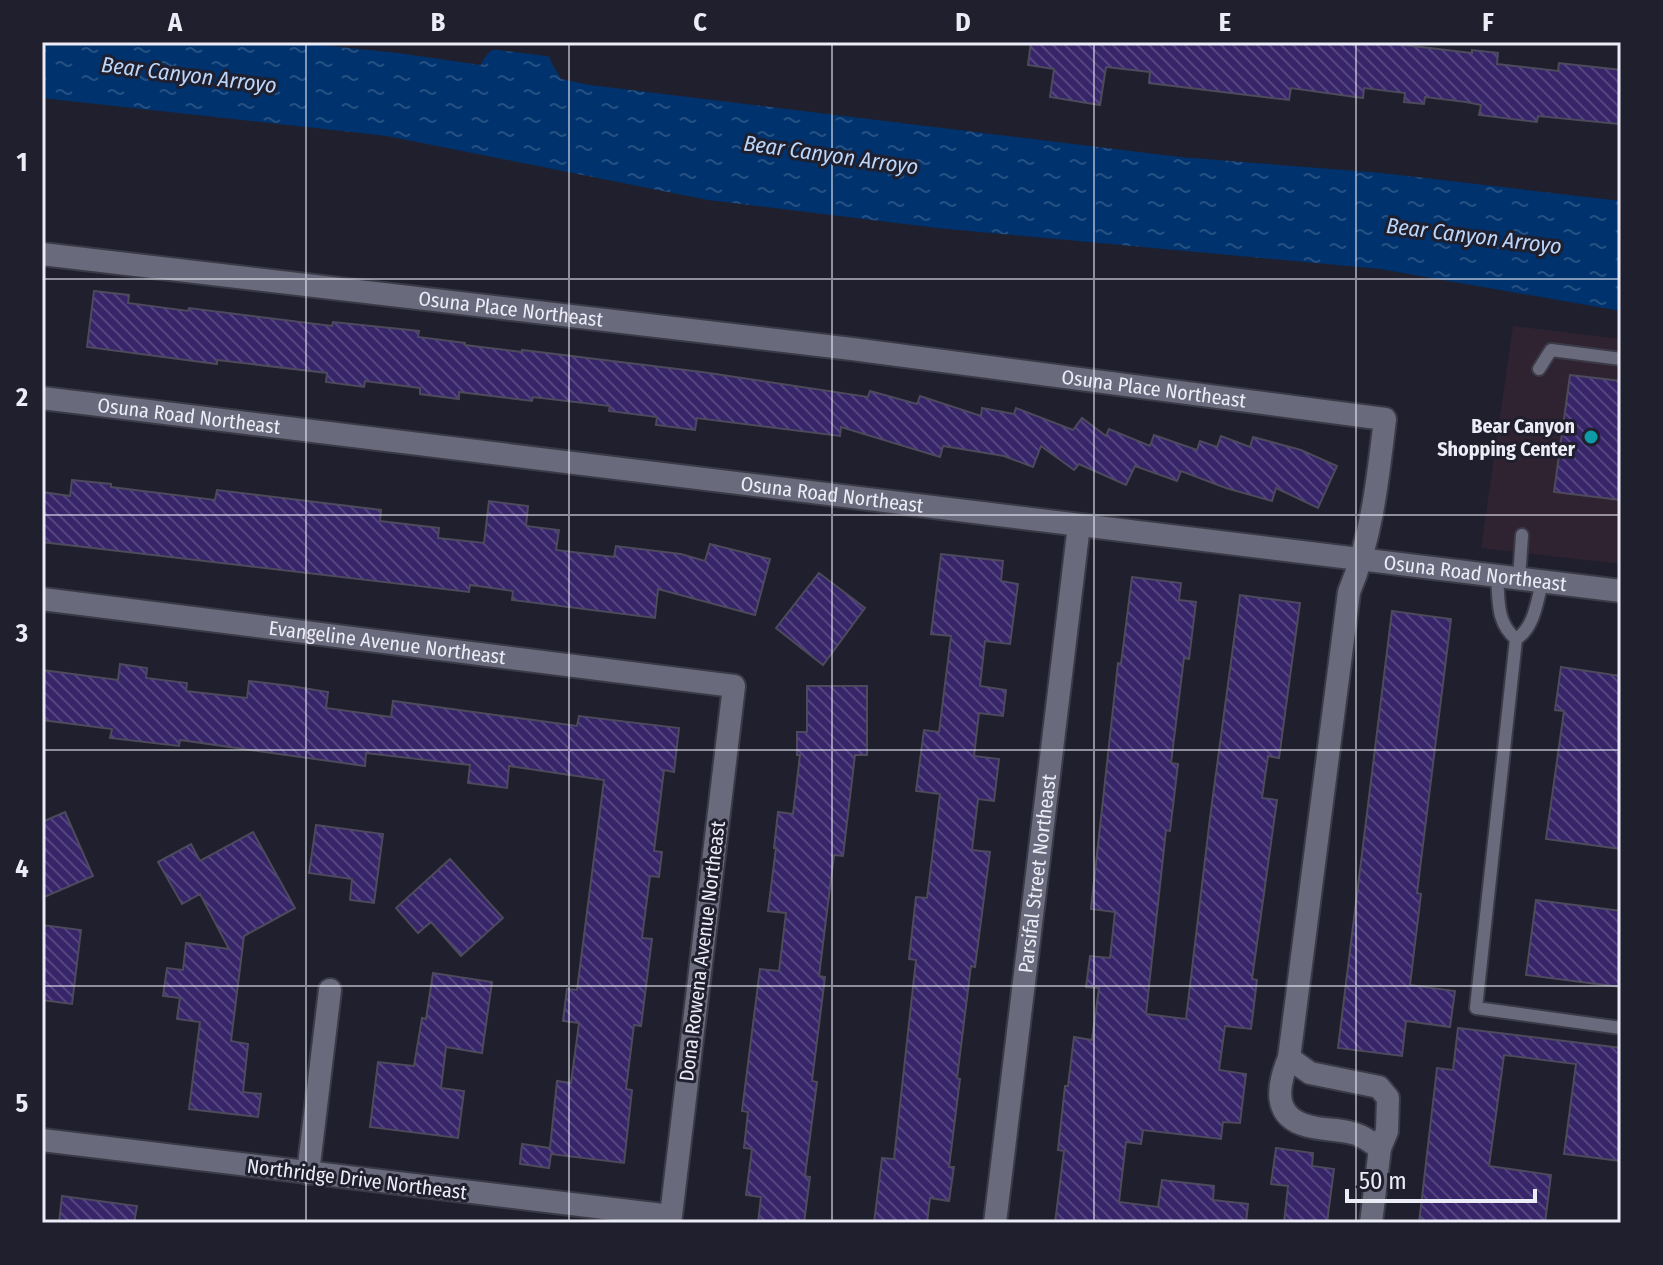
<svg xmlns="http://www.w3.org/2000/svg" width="1663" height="1265" font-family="'Fira Sans Condensed',sans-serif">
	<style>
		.commercial { fill: #2f2331 }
		.water { fill: url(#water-ripples) }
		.pier { fill: #1f1f2e }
		.building { fill: url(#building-back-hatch); stroke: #4d4a5c; stroke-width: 2 }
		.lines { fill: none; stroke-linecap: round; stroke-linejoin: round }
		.service-casing { stroke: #3b3b48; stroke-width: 16 }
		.minor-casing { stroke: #3b3b48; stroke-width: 26 }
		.tertiary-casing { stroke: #3b3b48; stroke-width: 26 }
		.service { stroke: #6a6a7d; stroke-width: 12 }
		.minor { stroke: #6a6a7d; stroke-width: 22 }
		.tertiary { stroke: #6a6a7d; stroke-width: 22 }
		.grid { fill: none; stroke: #ececf7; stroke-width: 2; stroke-opacity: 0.55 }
		.culture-dot { fill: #0f9aa8; stroke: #1f1f2e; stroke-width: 3 }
		.labels { text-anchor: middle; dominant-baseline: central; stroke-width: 6; stroke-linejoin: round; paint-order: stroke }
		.street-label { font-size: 20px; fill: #ececf7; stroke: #1f1f2e }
		.poi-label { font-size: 20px; font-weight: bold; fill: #ececf7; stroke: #1f1f2e; text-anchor: end }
		.water-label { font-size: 22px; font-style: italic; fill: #bcd6fa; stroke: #1f1f2e }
		.neatline { fill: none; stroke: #ececf7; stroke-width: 3 }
		.grid-label { font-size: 26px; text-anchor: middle; font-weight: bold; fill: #ececf7 }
	</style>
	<defs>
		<pattern id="water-ripples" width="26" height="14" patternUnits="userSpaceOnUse" patternTransform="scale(2)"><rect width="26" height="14" fill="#00326d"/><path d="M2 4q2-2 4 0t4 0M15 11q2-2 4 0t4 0" fill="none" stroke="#255083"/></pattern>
		<pattern id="building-back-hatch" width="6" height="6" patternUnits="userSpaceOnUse" patternTransform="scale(2)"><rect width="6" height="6" fill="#372569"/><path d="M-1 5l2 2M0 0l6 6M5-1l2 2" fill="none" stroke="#54457f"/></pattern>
	</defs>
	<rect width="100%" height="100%" fill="#1f1f2e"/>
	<!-- commercial -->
	<path class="commercial" d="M1513,326L1621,339V564L1481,548Z"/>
	<!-- water -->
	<path class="water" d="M42,42H291L398,53L481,65C492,37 521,42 546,42L551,62L561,79L590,85L1180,157L1382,173L1621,201V311L1380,269L937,228L708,200L387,136L42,98Z"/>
	<!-- pier -->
	<path class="pier" d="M495,42L551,45L554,57L490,49V45Z"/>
	<!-- building -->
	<path class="building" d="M1031,42H1379L1472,53V50L1498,53L1497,64L1558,71L1559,63L1621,70V99L1618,124L1538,116L1537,122L1479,115L1481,105L1466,102L1425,97L1424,104L1404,102L1405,93L1364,88L1363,98L1291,88L1289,100L1149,83L1150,72L1106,67L1100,105L1050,97L1054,69L1028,65Z
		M94,291L129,295L128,303L188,311L189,308L332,326L333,322L419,331L418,337L465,343V345L522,352V350L702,372L868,397L870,391L917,404L920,396L981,416L982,408L1014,414L1016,408L1073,430L1082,418L1106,436L1109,429L1150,446L1154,435L1197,450L1200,441L1217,447L1221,436L1250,447L1253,437L1301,450L1337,466L1318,508L1276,488L1272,501L1226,488L1181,471L1177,481L1135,466L1126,485L1079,464L1074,470L1041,446L1033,467L1004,456L943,446L940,457L841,427L840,436L697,418L695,430L656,425L657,417L609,411L610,406L533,397L532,401L459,392V399L420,394V388L365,381L364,387L326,382L327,373L217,360V364L87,347Z
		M1570,375L1621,381V500L1554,492Z
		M72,480L111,484V487L215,500L217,490L381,510L380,521L439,528L438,538L484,543L489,501L528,506L526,526L559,530L556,550L614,557L616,546L681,554L705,561L710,544L770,559L755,615L658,589L655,618L512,600L513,591L470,585L469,592L42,542V492L70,496Z
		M941,554L1003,561L1001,581L1018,584L1010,644L985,641L980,686L1006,690L1003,716L979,713L974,756L999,759L994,801L978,799L972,850L990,852L975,967L971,966L957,1078L960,1079L949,1167H954L949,1201L930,1198L927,1223H874L882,1158L894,1159L916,960L909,959L916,897L927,898L940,794L916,791L924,730L939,732L951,636L931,634Z
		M819,573L865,608L823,665L776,628Z
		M1132,577L1181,583L1179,600L1196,602L1189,659L1184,658L1171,763L1178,764L1170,831L1166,830L1146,1014L1186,1019L1210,818L1240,595L1300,603L1279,758L1268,756L1262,798L1277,800L1252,979L1257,980L1251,1029L1225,1026L1219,1070L1246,1074L1240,1123L1223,1122L1221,1139L1143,1130L1141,1144L1126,1142L1119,1202L1158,1207L1162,1180L1214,1186L1213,1200L1248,1204L1246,1223H1055L1064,1151L1058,1150L1065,1086H1068L1074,1037L1092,1040L1099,988L1086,987L1090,956L1110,958L1115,912L1091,909L1118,663L1121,664Z
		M1392,611L1451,619L1417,893L1421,894L1410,985L1455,991L1450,1027L1406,1021L1402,1056L1338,1048Z
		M120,664L147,668L146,678L187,683L186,691L247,698L249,681L291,686L328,692L326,708L391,717L393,701L577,726L579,716L679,728L674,772L664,770L654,851L662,852L659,877L650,876L642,938L652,939L641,1026L634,1025L626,1089L632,1090L624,1163L551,1154L549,1168L520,1164L522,1144L550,1148L557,1081L571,1083L579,1023L563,1021L567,989L577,990L604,780L509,766L507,788L468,783L470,765L366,753L365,766L180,740L179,746L110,738L112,729L42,720V670L118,680Z
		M1561,667L1621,676V849L1546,839L1564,711L1555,710Z
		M807,686H867V755H855L843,856L834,855L819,976L825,977L812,1081L817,1082L805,1176L810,1177L804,1223H758L761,1197L746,1195L752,1149L744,1148L748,1112L742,1111L760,969L779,971L786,913L768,911L776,848H774L778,812L793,814L800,755H797V732H807Z
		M65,812L93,876L42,898V822Z
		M316,825L383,834L374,903L350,900L352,879L309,873Z
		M253,832L295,908L244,936L231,1041L248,1044L243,1092L261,1094L258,1117L189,1109L200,1022L177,1019L180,998L163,996L167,968L183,970L186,943L229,949L200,894L182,904L158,862L191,844L200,861Z
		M450,859L503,918L461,956L431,922L418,933L396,908Z
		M1536,900L1621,911V987L1526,975Z
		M42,925L81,930L72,1004L42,1000Z
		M433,973L492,982L482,1053L446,1047L441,1088L464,1091L458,1138L370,1127L378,1062L414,1066L422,1018L426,1019Z
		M1458,1028L1621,1048V1161L1564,1154L1576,1064L1504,1055L1489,1166L1551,1175L1545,1223H1419L1437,1068L1453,1070Z
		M1276,1148L1313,1153L1312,1166L1334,1169L1327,1223H1284L1288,1186L1271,1184Z
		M62,1196L137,1206L134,1223H59Z"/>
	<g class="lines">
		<!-- service casing -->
		<g class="service-casing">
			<path id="service" d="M1539,369L1551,350L1621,359
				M1497,576C1499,601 1496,622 1516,639C1534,628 1537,602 1542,582
				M1519,579L1522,535
				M1516,639L1476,1008L1621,1028"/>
		</g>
		<!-- minor casing -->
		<g class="minor-casing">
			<g id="minor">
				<path id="s1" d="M42,254L852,349L1385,419C1378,478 1372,537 1349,592L1289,1058C1278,1084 1271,1117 1308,1126C1322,1130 1338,1129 1352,1133C1363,1135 1371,1143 1380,1148"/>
				<path id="s2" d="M42,599L734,686L671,1216L42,1140"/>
				<path d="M1289,1058L1310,1073L1379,1087L1388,1098L1387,1131L1380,1148L1371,1223"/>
				<path d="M308,1173L330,990"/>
				<path id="s3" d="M995,1223L1079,525"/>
			</g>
		</g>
		<!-- tertiary casing -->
		<g class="tertiary-casing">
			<g id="tertiary">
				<path id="s4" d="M42,398L1621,591"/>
			</g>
		</g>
		<!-- service -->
		<use href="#service" class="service"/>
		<!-- minor -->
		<use href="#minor" class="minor"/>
		<!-- tertiary -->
		<use href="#tertiary" class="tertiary"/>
	</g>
	<!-- grid -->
	<path class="grid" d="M306,42V1223M569,42V1223M832,42V1223M1094,42V1223M1356,42V1223M42,279H1621M42,515H1621M42,750H1621M42,986H1621"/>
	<!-- markers -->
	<circle class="culture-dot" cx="1591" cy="437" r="8"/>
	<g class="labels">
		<!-- street labels -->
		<g class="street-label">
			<text stroke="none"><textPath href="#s1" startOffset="472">Osuna Place Northeast</textPath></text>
			<text stroke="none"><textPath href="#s1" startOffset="1120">Osuna Place Northeast</textPath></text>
			<text stroke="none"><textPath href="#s4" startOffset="148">Osuna Road Northeast</textPath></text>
			<text stroke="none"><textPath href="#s4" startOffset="796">Osuna Road Northeast</textPath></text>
			<text stroke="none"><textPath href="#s4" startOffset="1444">Osuna Road Northeast</textPath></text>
			<text stroke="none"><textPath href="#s2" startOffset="348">Evangeline Avenue Northeast</textPath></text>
			<text stroke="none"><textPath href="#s3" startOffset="352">Parsifal Street Northeast</textPath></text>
			<text transform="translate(702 951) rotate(-83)">Dona Rowena Avenue Northeast</text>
			<text transform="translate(357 1179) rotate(7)">Northridge Drive Northeast</text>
		</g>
		<!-- poi labels -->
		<g class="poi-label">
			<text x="1575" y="426">Bear Canyon<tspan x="1575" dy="23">Shopping Center</tspan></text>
		</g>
		<!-- water labels -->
		<g class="water-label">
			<text transform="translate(189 75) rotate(7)">Bear Canyon Arroyo</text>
			<text transform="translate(831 155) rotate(8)">Bear Canyon Arroyo</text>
			<text transform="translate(1474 236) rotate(7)">Bear Canyon Arroyo</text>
		</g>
	</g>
	<!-- border -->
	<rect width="1663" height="1265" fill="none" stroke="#1f1f2e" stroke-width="88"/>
	<!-- scale -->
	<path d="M1347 1189v12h188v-12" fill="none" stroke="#ececf7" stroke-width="4"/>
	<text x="1359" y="1189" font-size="24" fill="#ececf7" stroke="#1f1f2e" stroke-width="6" paint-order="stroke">50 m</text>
	<rect x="44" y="44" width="1575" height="1177" class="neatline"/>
	<g class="grid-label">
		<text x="175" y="31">A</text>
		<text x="438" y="31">B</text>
		<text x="700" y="31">C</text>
		<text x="963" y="31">D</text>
		<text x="1225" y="31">E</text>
		<text x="1488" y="31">F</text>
		<text x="22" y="171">1</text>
		<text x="22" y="406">2</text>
		<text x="22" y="642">3</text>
		<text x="22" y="877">4</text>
		<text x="22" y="1112">5</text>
	</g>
</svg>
